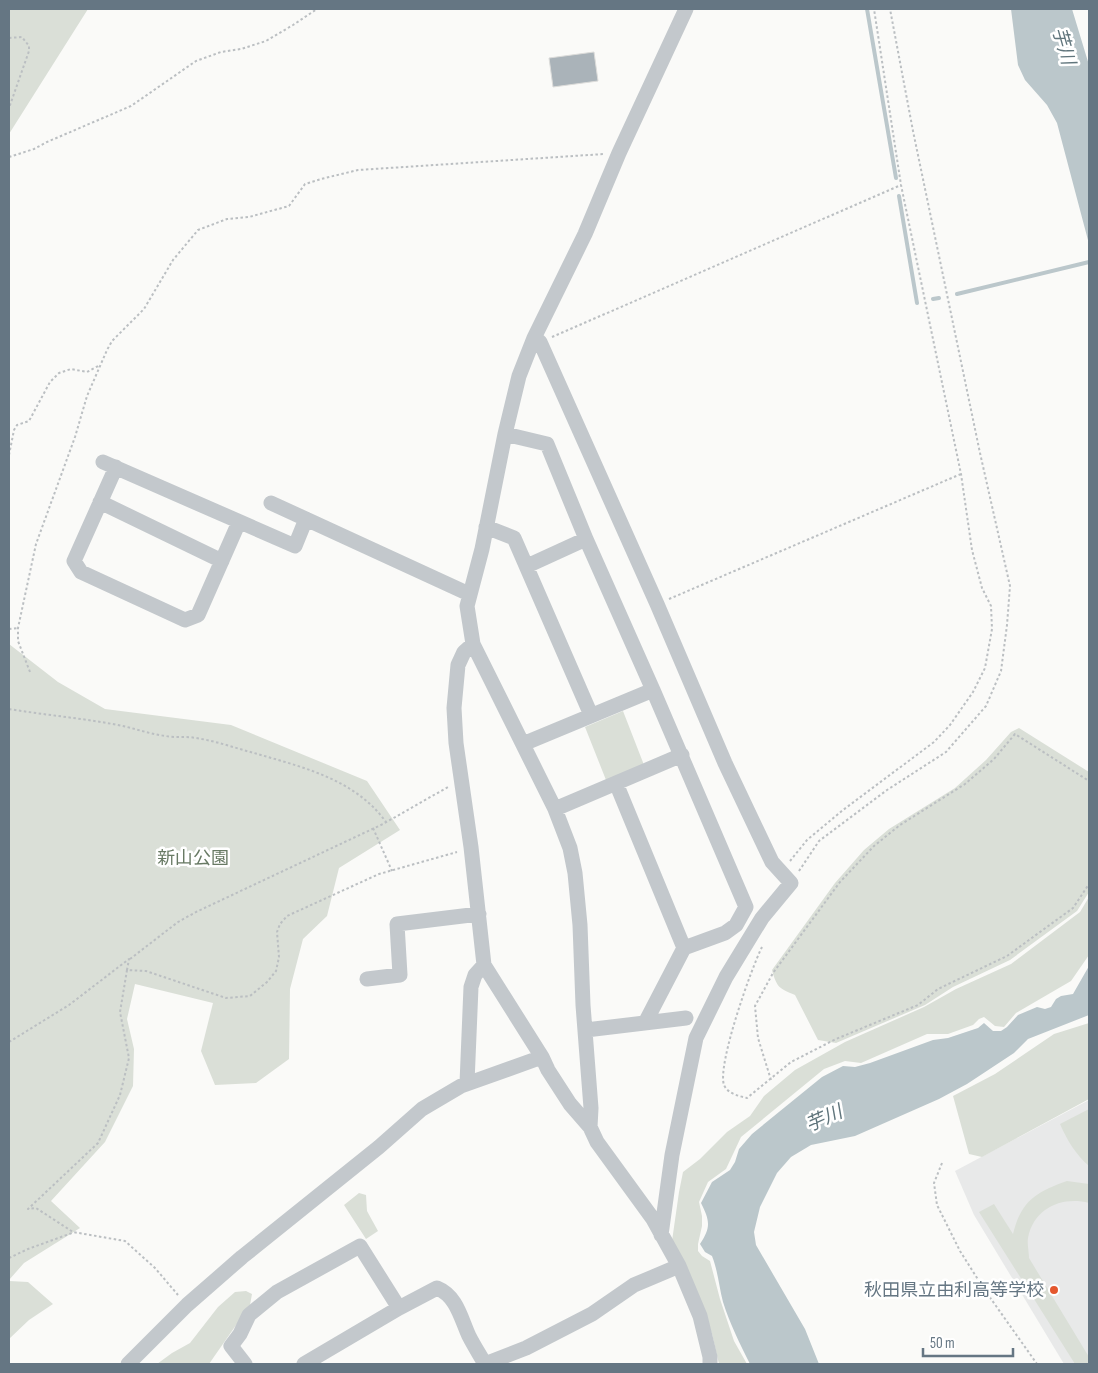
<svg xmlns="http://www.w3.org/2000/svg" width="1098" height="1373" font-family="'Sofia Sans Condensed','Noto Sans JP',sans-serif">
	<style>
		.built { fill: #e8e9e9 }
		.green { fill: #dadfd7 }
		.water { fill: #bbc7cb }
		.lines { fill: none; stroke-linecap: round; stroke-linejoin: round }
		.stream { stroke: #bbc7cb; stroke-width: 4 }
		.building { fill: #aab3b9; stroke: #dcdcda }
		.path { stroke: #bbbfc2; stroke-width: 2; stroke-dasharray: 2.5 2.5; stroke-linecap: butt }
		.minor { stroke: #c3c8cc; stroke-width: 15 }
		.poi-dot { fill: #e4572e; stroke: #fff; stroke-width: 2 }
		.labels { text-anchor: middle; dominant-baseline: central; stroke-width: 5; stroke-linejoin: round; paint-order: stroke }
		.park-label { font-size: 18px; fill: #687a64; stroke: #fff }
		.poi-label { font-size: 18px; fill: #657683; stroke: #fff; text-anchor: end }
		.water-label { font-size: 19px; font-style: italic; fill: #60757c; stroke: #fff }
	</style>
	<rect width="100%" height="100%" fill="#fafaf8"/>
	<!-- built -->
	<path class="built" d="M1089,1100V1364H1064L974,1215L955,1171Z"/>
	<!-- green -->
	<path class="green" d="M9,9H88L9,134Z
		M9,644L58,682L105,709L231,725L367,781L400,830L339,868L327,916L303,939L290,989L289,1059L256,1083L215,1085L201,1051L213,1003L135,984L127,1019L134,1049L133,1086L105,1142L51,1201L80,1228L24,1263L9,1280Z
		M623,711L644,765L606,780L585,727Z
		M1019,728L1089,772V892L1077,911L1010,960L953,987L925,1005L836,1043L818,1040L795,995C779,988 777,988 772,970L835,883L864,850L889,829L955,788L986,760L1011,732Z
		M1089,897V955L1071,981L1016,1013L1004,1027L995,1026L984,1017L979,1019L973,1025L948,1034H927L861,1063L845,1061L824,1069L741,1137L726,1169L708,1182L699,1202L702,1216V1226L698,1244V1251L702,1256L710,1261L720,1299L734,1341L747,1364H719L712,1334L698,1294L672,1241L679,1192L683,1172L700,1159L727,1132L750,1116L764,1096L795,1070L845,1042L924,1007L956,989L1011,964L1080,912Z
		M1089,1023V1099L982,1157L969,1154L953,1096L995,1074L1054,1034Z
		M1089,1109V1166C1076,1155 1067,1140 1060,1124Z
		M1067,1181L1089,1184V1203C1062,1196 1034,1208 1028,1238C1027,1244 1029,1252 1029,1258L1089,1357V1364H1075L979,1212L994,1204L1013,1234C1021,1201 1036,1192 1067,1181Z
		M359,1193L366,1195L367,1211L378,1231L366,1239L344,1205Z
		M9,1281L28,1282L53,1304L29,1320L9,1339Z
		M246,1291L252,1294L250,1305L209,1364H157L172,1353L190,1343L218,1307L235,1292Z"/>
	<!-- water -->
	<path class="water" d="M1011,9H1072L1089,65V244L1057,123L1047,105L1025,80L1018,65Z
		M1089,966V1015L1028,1039L1014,1053L967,1084L939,1099L855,1136L811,1145L791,1157L777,1173L760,1207L754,1232L756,1245L805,1329L819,1364H750C740,1344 730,1324 723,1302C719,1287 718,1271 712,1256L705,1252L700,1244C711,1227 710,1221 701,1203L712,1182L730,1170L735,1162L739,1149L752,1134L822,1077L843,1066L855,1067L870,1063L933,1040L948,1038L978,1028L984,1023L993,1031H1001L1007,1027L1018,1015L1037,1007L1045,1009L1051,1007L1056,999L1061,996L1073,994Z"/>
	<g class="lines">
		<!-- stream -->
		<path class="stream" d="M867,9L896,178
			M899,196L917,303
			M957,294L1089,262
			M933,299L939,298"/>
	</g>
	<!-- building -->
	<path class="building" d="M594,52L598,81L553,87L549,58Z"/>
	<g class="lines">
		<!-- path -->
		<path class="path" d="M9,38L22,37L29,46V51L9,108
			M9,157L34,149L47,142L131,106L196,61L221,52L241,49L266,41L293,25L317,9
			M552,337L901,185
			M9,455L14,430L17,425L29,421L50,382L59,373L71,369L87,372L100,365
			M669,599L961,474
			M9,629L18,628
			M30,672L18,641V628L36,544L75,437L87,396L107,350L112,341L144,309L173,260L198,230L227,219L249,217L289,206L305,184L321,179L358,170L604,154
			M9,709C45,715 81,718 118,725C134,728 149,734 166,736C175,738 186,736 196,738C216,741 235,748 254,753C302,767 355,779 386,822
			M373,828L392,871
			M790,861L807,840L843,810L934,742L950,725L973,692L985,668L992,629L991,606L982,588L972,550L961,474L901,185L874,9
			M799,871L819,841L887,790L946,752L986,706L1001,671L1007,625L1010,586L980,453L913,131L890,9
			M762,947C751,969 717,1065 724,1085C728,1094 739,1096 747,1098L791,1062L836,1039L918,1005L938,989L1007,956L1073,908L1089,884
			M130,959L178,922L196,912L383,824L448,787
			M127,970L120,1012L129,1058L120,1095L98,1143L28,1209L36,1208L73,1232L125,1241L155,1268L178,1295
			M9,1042L69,1005L129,959L127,970L146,971L226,998L250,996L267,982L276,971L279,957L277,932L280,924L287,916L379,874L457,852
			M771,1080L758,1038L755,1006L773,973L840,882L874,846L900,825L965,784L994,759L1015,734L1089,781
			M942,1163L934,1183L937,1205L960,1251L984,1289L1037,1364
			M9,1258L28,1249L72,1233"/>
		<!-- minor -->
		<path class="minor" d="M534,338L540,342L657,604L725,763L772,862L791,883L762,918L726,977L696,1038L672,1155L661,1235
			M505,434L547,444L586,539L653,690
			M103,462L295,546L306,519
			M116,467L74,561L81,572L185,620L198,615L239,522
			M100,502L222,561
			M271,503L469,594
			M486,527L514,538L591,715
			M527,566L586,539
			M473,644L464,652L458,665L454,708L456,743L471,847L484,965L542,1057L548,1070L570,1104L590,1127L597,1142L653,1219L679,1266L700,1316L710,1357V1364
			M523,744L653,690L746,907L736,925L725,933L684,948L645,1023
			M616,783L684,948
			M555,809L682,755
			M367,979L400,975L397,924L479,914
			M586,1030L686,1018
			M467,1083L471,987L475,975L484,965
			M590,1127L591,1108L583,1005L580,925L575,873L570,848L555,809L473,644L467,606L482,549L505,434L519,376L534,338L585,234L619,153L686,9
			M128,1364L187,1305L242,1257L379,1147L422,1109L461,1086L542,1057
			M245,1364L231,1346L240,1334L249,1315L277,1292L360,1246L399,1308
			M304,1364L399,1308L437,1288C457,1296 461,1319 469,1336C474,1346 480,1355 485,1364
			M485,1364L526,1348L592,1314L634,1285L679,1266"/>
	</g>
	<!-- markers -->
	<circle class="poi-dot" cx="1054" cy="1290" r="5"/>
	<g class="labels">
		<!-- park labels -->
		<g class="park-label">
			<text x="193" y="858">新山公園</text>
		</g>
		<!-- poi labels -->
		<g class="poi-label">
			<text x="1044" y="1290">秋田県立由利高等学校</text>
		</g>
		<!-- water labels -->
		<g class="water-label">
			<text transform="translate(1063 46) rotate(74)">芋川</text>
			<text transform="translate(824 1119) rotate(-24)">芋川</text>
		</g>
	</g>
	<!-- border -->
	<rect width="1098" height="1373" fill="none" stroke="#657683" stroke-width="20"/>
	<!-- scale -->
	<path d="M923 1348v8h90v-8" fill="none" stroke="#657683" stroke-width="2.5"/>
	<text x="930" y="1348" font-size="15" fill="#657683" stroke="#ffffff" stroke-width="4" paint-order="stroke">50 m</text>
</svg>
